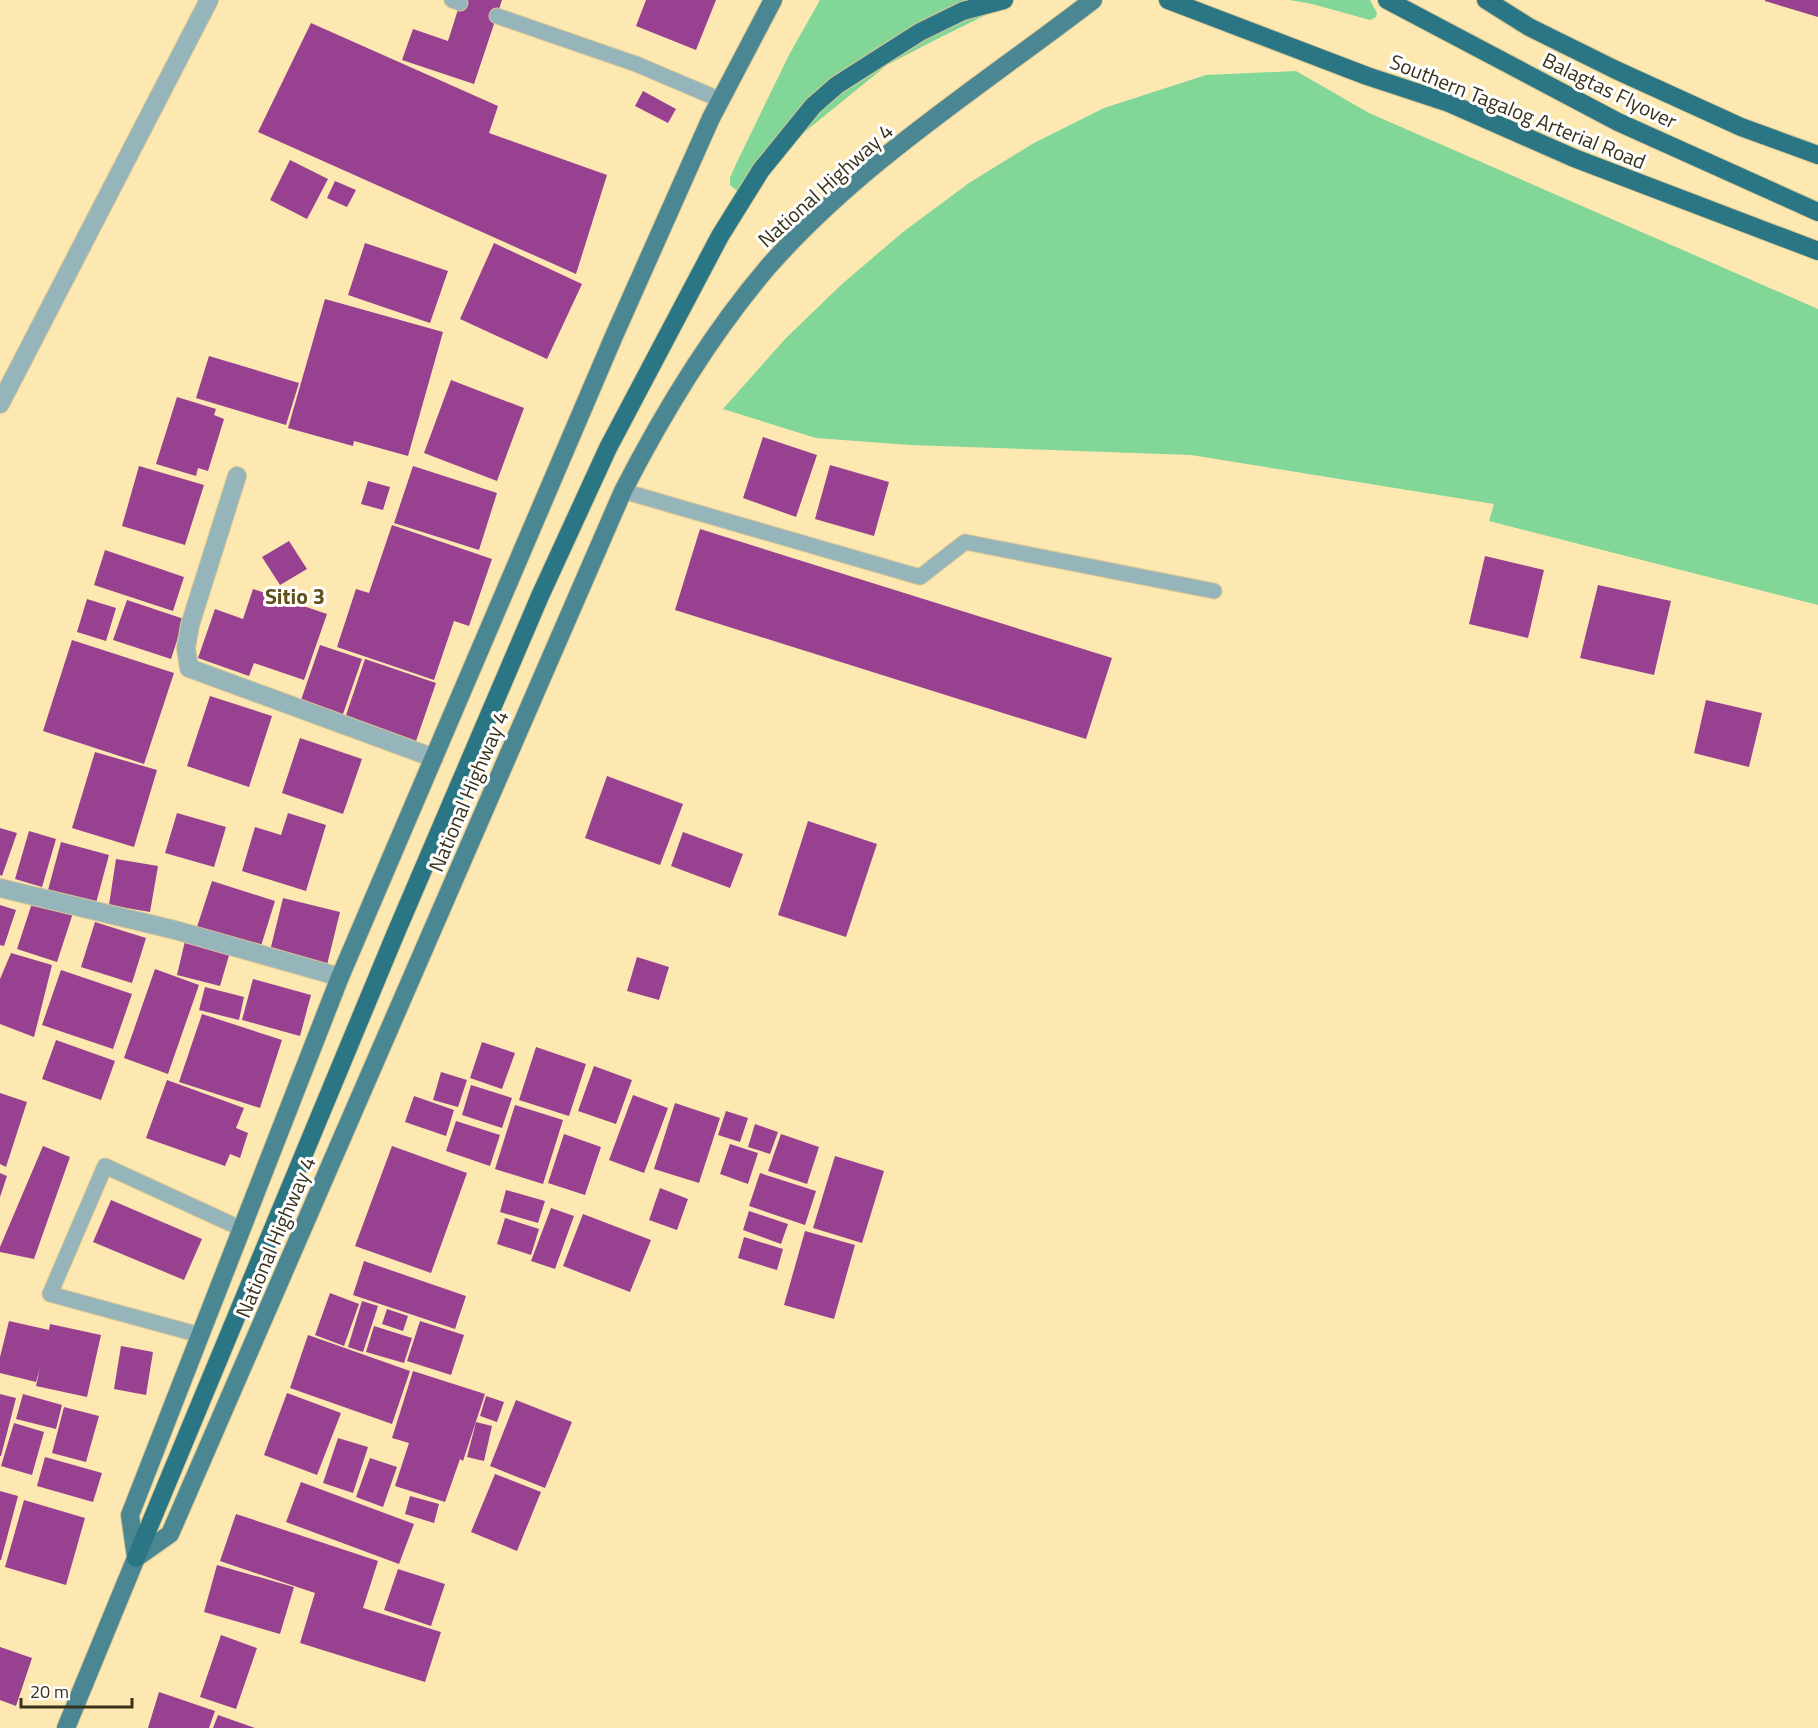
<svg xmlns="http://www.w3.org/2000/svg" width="1818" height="1728" font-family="'Titillium Web',sans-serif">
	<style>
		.green { fill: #82d698 }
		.building { fill: #994191 }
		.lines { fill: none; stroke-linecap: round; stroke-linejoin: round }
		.lane-casing { stroke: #d9c795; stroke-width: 17 }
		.street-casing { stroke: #d9c795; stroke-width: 20 }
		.primary-casing { stroke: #d9c795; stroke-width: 20 }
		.highway-casing { stroke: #d9c795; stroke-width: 20 }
		.lane { stroke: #96b5bb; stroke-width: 15 }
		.street { stroke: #96b5bb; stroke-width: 18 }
		.primary { stroke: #4b8792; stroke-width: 18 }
		.highway { stroke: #2a7684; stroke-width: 18 }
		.labels { text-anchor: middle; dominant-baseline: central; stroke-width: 6; stroke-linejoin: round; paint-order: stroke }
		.street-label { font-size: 21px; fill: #39311a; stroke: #fff }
		.neighbourhood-label { font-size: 22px; font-weight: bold; fill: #625019; stroke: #fff }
	</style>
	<rect width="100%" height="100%" fill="#fce8b0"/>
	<!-- green -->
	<path class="green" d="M820,0H1014L1009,6L990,13L937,39L887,65L807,130L752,185L745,191H737L730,185V178L736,164L789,55Z
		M1290,0H1370L1377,13L1376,17L1370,20L1312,4Z
		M1296,71L1369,113L1818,309V605L1489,521L1494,504L1191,455L910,445L816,438L723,409L786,338L842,284L903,232L969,183L1034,143L1104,108L1206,75Z"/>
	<!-- building -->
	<path class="building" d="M461,0H502L474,84L402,60L413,29L448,41Z
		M646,0H716L696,50L636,26Z
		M1765,0H1818V17L1765,1Z
		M311,23L498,106L489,133L607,175L576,274L258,132Z
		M643,91L676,109L668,123L635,106Z
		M290,160L328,179L307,219L270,200Z
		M335,181L356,190L347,207L327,198Z
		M365,243L448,271L430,323L348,295Z
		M494,243L582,284L547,359L460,319Z
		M325,299L443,332L408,456L354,441L353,446L288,428Z
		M209,356L299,383L286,425L196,398Z
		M451,380L524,408L497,481L424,453Z
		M177,397L216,409L214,415L224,419L208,471L198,468L196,476L156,464Z
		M763,437L817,455L796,517L743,498Z
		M830,465L889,482L874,536L815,519Z
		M139,466L204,485L185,545L122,526Z
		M413,466L497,493L479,550L394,523Z
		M368,481L390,487L383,510L361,504Z
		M392,525L492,559L469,626L454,621L434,680L337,647L356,589L369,593Z
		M700,529L1112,658L1086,739L675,610Z
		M289,541L307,569L280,585L262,557Z
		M105,550L184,577L173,611L94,585Z
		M1485,556L1544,570L1528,638L1469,624Z
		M1598,585L1671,601L1654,675L1580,658Z
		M253,589L327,614L304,680L254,663L249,676L198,658L215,609L243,619Z
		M87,599L116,608L106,641L77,632Z
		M127,600L184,619L171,659L113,640Z
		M72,640L174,673L144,764L43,731Z
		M320,645L362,659L342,717L300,703Z
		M365,659L436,683L415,744L344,721Z
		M210,696L272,716L249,787L187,766Z
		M1706,700L1762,713L1749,767L1694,753Z
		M300,738L362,759L343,814L282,793Z
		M95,752L157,770L134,847L72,828Z
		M607,776L683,804L660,865L585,838Z
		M177,813L226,827L214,867L165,853Z
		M288,813L326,825L306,891L242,871L255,827L281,835Z
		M808,821L877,844L846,937L778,915Z
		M0,828L17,833L2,876L0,875Z
		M29,831L56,839L42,887L15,879Z
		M683,832L743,854L730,888L671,866Z
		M61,842L109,855L96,903L48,890Z
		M116,859L158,866L150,912L109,905Z
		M212,881L275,901L261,946L197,927Z
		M283,898L340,912L326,969L269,955Z
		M33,900L73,913L57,962L17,949Z
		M0,905L16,910L4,946L0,945Z
		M95,922L146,938L132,983L81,967Z
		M185,941L230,952L220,986L177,975Z
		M11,953L52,965L34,1037L0,1024V979Z
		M637,957L669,967L659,1000L627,991Z
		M155,969L199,985L168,1074L124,1058Z
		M61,970L132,994L113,1049L42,1025Z
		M253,979L311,995L300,1036L242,1020Z
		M205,987L244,997L239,1020L199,1010Z
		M202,1014L282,1040L260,1108L179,1082Z
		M56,1040L115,1061L101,1100L42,1079Z
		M482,1042L515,1053L502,1089L470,1078Z
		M536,1047L586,1064L569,1116L519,1100Z
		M594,1066L632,1080L616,1124L578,1111Z
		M441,1072L467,1080L458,1107L433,1100Z
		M167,1080L244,1108L236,1128L248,1133L240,1158L230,1154L225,1166L146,1138Z
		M471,1085L512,1098L502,1128L462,1115Z
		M0,1093L27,1102L6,1167L0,1164Z
		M633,1095L668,1108L644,1173L609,1160Z
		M414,1096L454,1110L446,1136L405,1122Z
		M675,1103L720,1118L699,1183L654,1169Z
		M515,1105L563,1120L543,1184L495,1169Z
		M726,1111L748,1118L740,1142L718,1135Z
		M456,1121L500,1135L490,1166L446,1151Z
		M755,1124L778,1132L770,1154L748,1147Z
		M564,1134L601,1147L585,1195L548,1183Z
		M781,1134L819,1147L807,1184L768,1171Z
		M730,1144L758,1153L748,1184L720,1174Z
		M43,1146L70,1157L34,1259L0,1252V1247Z
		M392,1146L467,1173L431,1273L355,1246Z
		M835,1156L884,1171L862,1243L813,1228Z
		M0,1173L7,1176L0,1197Z
		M760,1173L816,1191L805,1225L749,1206Z
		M660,1188L688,1199L677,1230L649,1220Z
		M506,1190L545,1201L538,1223L500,1212Z
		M111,1200L202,1239L184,1280L93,1242Z
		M551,1208L574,1216L555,1269L531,1261Z
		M749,1211L788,1224L781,1244L743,1230Z
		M583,1214L651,1240L630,1292L563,1266Z
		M505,1218L539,1229L531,1255L497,1244Z
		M805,1231L855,1245L834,1319L784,1305Z
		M744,1237L783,1249L777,1270L738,1258Z
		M364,1261L466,1296L455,1329L353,1295Z
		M330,1293L359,1304L344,1346L315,1335Z
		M362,1301L378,1306L363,1352L348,1347Z
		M387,1309L408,1316L403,1331L382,1324Z
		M9,1321L49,1330L50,1324L101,1335L87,1397L36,1386L40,1368L36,1382L0,1373V1357Z
		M420,1321L464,1335L451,1375L407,1361Z
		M374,1326L412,1338L404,1363L366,1352Z
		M308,1335L410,1371L392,1424L290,1388Z
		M121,1346L153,1352L146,1395L114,1389Z
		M413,1371L485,1394L463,1461L460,1459L445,1502L395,1486L409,1443L392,1438Z
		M287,1393L341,1413L317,1475L264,1455Z
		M0,1394L16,1398L1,1456H0Z
		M23,1394L62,1405L56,1429L16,1419Z
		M486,1396L504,1402L497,1422L480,1416Z
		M516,1400L572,1422L545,1488L490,1466Z
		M64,1407L99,1416L86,1462L52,1453Z
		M476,1422L492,1426L484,1461L467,1457Z
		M14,1423L44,1432L32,1475L1,1466Z
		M338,1438L368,1447L353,1493L323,1483Z
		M45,1457L102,1473L93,1502L37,1486Z
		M370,1458L397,1467L383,1507L356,1497Z
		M495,1474L541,1492L517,1551L471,1532Z
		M301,1482L414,1524L399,1564L286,1522Z
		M0,1491L18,1496L1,1560H0Z
		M410,1496L439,1504L434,1523L405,1514Z
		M24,1500L85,1518L66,1585L5,1567Z
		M236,1514L378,1561L363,1608L441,1632L425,1682L300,1643L315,1593L220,1561Z
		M217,1565L294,1587L280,1634L204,1612Z
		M398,1569L445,1584L431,1626L384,1610Z
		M221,1635L257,1648L236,1709L200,1697Z
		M0,1647L32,1658L16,1706L0,1700Z
		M159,1692L215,1711L209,1728H148Z
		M218,1715L255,1728H213Z"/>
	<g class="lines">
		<!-- lane casing -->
		<g class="lane-casing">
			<path id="lane" d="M452,0L460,3
				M497,16L636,64L721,100
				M623,491L920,577L965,542L1214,591
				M200,1335L50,1294L105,1166L242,1229"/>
		</g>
		<!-- street casing -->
		<g class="street-casing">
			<path id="street" d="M0,404L209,0
				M237,476L190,625L186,648L189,668L434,758
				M0,888L175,930L340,977"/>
		</g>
		<!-- primary casing -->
		<g class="primary-casing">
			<path id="primary" d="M136,1558L130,1515L340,977L614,336L711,118L773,0
				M66,1728L136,1558L170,1534L623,491C664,411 710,335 768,267C860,162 984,84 1093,0"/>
		</g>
		<!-- highway casing -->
		<g class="highway-casing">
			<path id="highway" d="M1168,0L1367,76L1449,103L1574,158L1818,251
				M1387,0L1618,122L1818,212
				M1486,0L1529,27L1616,70L1741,127L1818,155
				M136,1558L395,935L540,596L608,448L720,236L761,170L813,106L837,85L920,32L963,11L1004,0"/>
		</g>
		<!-- lane -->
		<use href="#lane" class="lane"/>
		<!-- street -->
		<use href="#street" class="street"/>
		<!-- primary -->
		<use href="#primary" class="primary"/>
		<!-- highway -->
		<use href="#highway" class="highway"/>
	</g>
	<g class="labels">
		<!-- street labels -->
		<g class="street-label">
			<text transform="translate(1610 90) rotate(26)">Balagtas Flyover</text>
			<text transform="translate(1518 111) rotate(22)">Southern Tagalog Arterial Road</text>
			<text transform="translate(825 185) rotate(-42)">National Highway 4</text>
			<text transform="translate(468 791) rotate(-67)">National Highway 4</text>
			<text transform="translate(275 1237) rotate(-67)">National Highway 4</text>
		</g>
		<!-- neighbourhood labels -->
		<g class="neighbourhood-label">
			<text x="295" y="596">Sitio 3</text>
		</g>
	</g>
	<!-- scale -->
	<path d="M21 1698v9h111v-9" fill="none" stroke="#39311a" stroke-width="3"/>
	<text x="30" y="1698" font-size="18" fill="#39311a" stroke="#ffffff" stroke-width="4.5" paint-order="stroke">20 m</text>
</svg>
